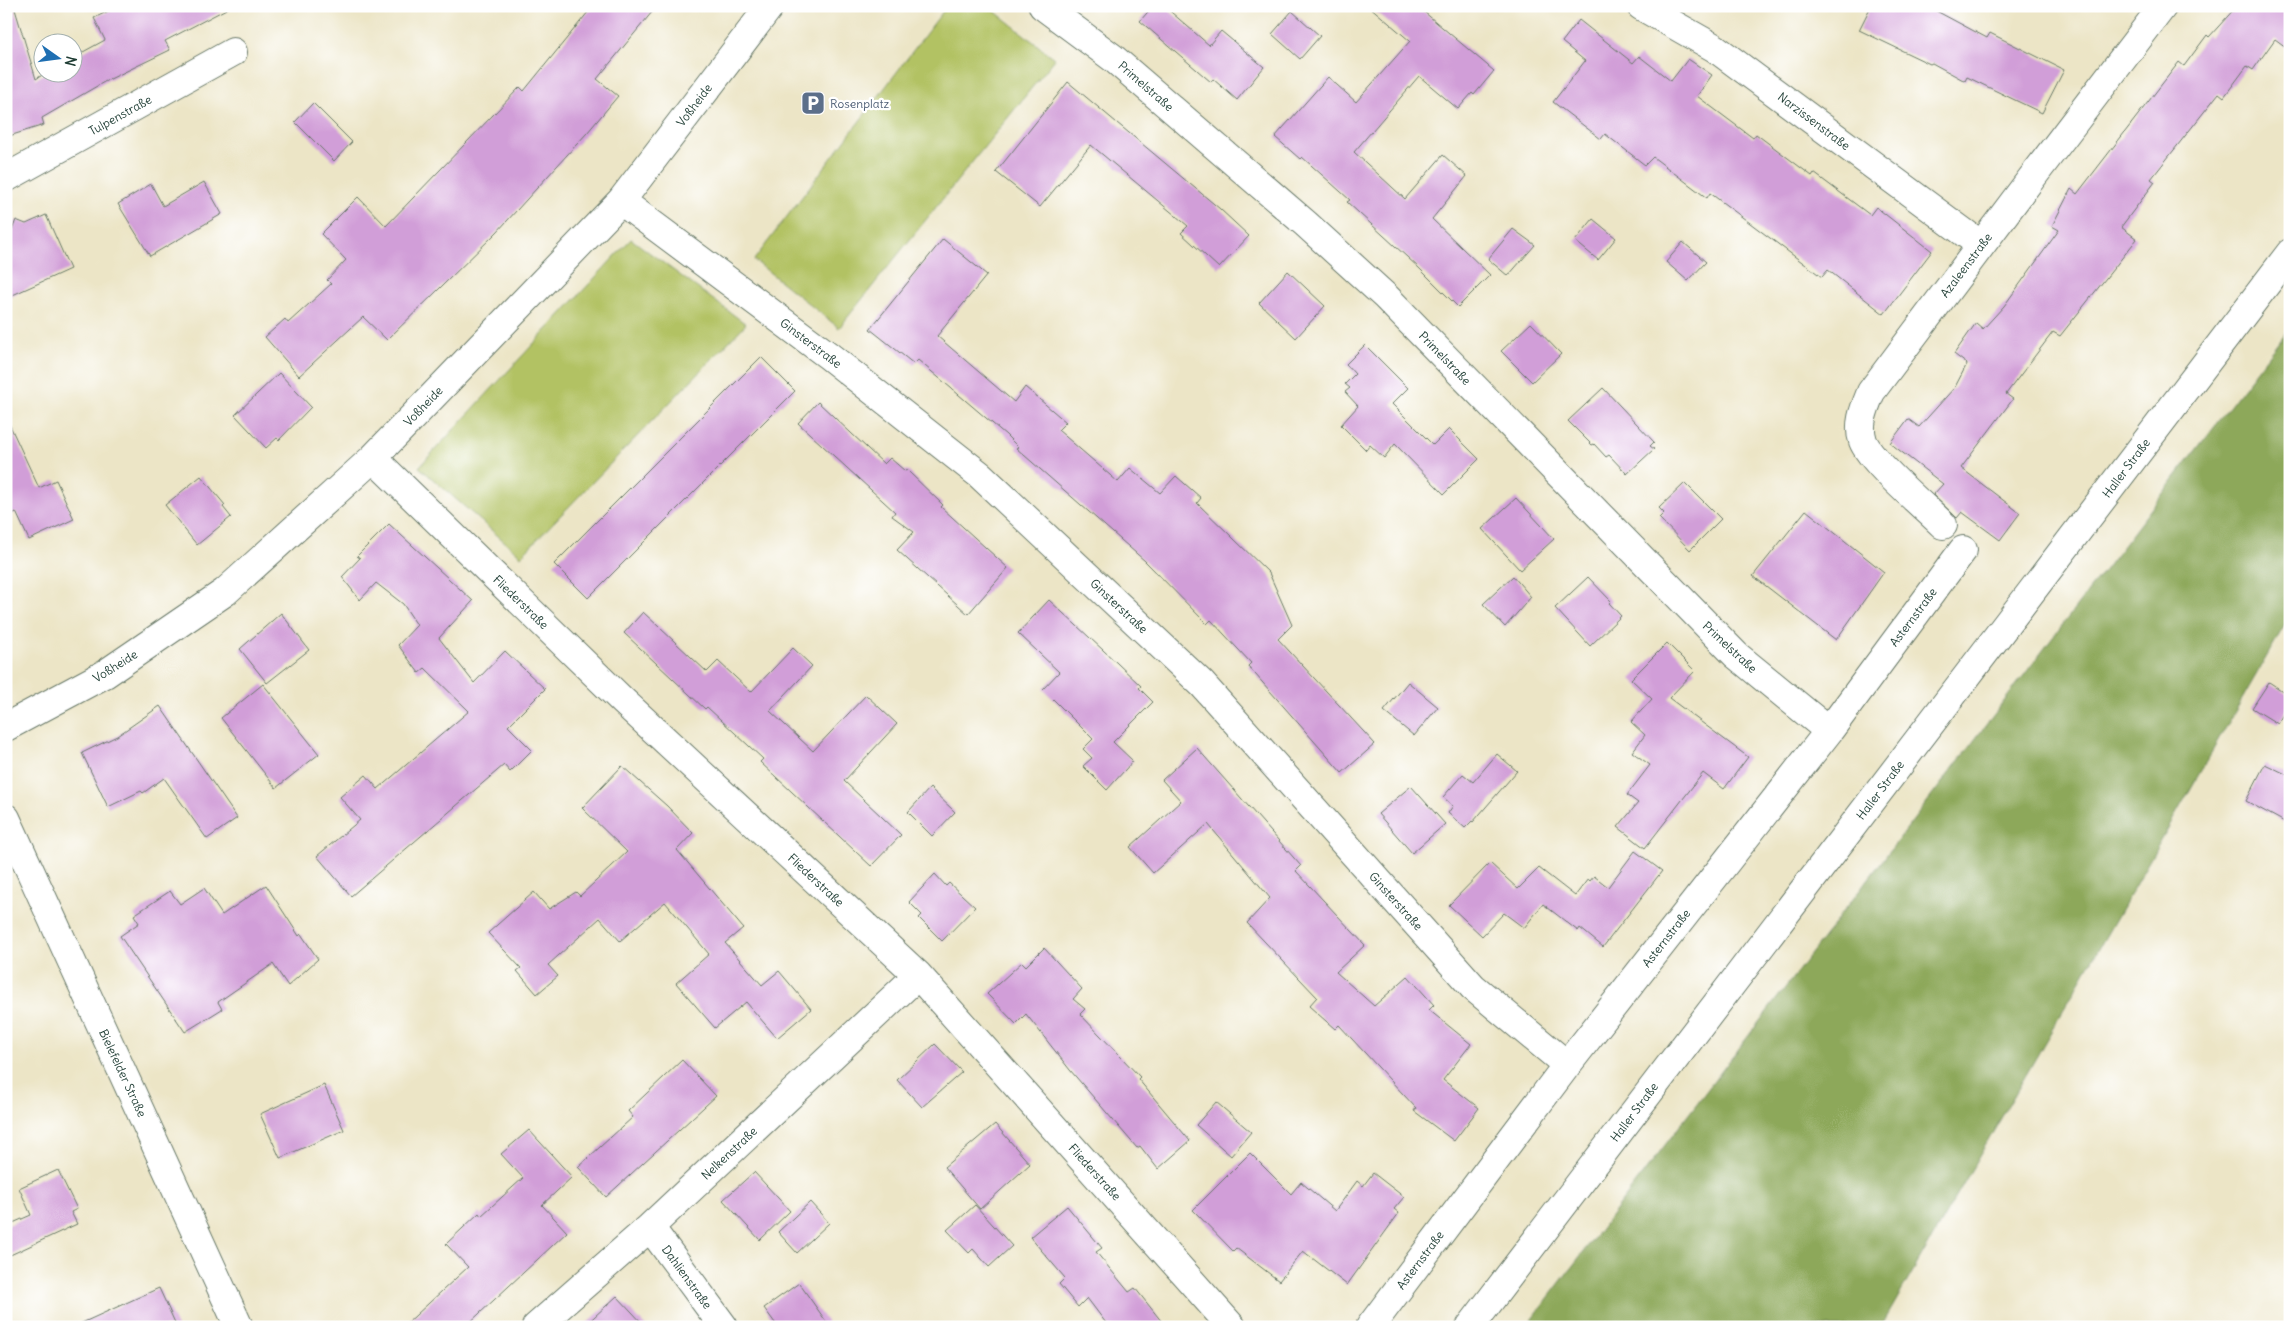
<svg xmlns="http://www.w3.org/2000/svg" width="2296" height="1333" font-family="Delius,sans-serif">
	<style>
		.green { fill: #b2c264; stroke: #68804c }
		.forest { fill: #8da85a; stroke: #567247 }
		.building { fill: #d19ed8 }
		.lines { fill: none; stroke-linecap: round; stroke-linejoin: round }
		.minor-casing { stroke: #677867; stroke-width: 30 }
		.major-casing { stroke: #677867; stroke-width: 30 }
		.minor { stroke: #fff; stroke-width: 28 }
		.major { stroke: #fff; stroke-width: 28 }
		.labels { text-anchor: middle; dominant-baseline: central; stroke-width: 4.5; stroke-linejoin: round; paint-order: stroke }
		.street-label { font-size: 12px; fill: #1f3d34; stroke: #fff }
		.service-label { font-size: 12px; fill: #4e5e75; stroke: #fff; text-anchor: start }
	</style>
	<rect width="100%" height="100%" fill="#fff"/>
	<filter id="ink" filterUnits="userSpaceOnUse"><feTurbulence type="fractalNoise" baseFrequency=".02" numOctaves="2"/><feDisplacementMap in="SourceGraphic" scale="10" xChannelSelector="R" yChannelSelector="G"/><feConvolveMatrix kernelMatrix="1 2 1 2 8 2 1 2 1" color-interpolation-filters="sRGB"/></filter>
	<filter id="wash" filterUnits="userSpaceOnUse"><feTurbulence type="fractalNoise" baseFrequency=".0096" numOctaves="4" result="noise"/><feDisplacementMap in="SourceGraphic" scale="20" xChannelSelector="R" yChannelSelector="G"/><feGaussianBlur stdDeviation="1.12" result="paint"/><feColorMatrix in="noise" values="0 0 0 0 0 0 0 0 0 0 0 0 0 0 0 0 0 1.4 0 .05"/><feComposite in="paint" operator="in"/></filter>
	<g filter="url(#wash)">
		<rect width="100%" height="100%" fill="#ece5c6"/>
		<!-- green -->
		<path class="green" d="M947,6H988L1055,59L839,328L754,260Z
			M631,239L746,324L521,556L419,467Z"/>
		<!-- forest -->
		<path class="forest" d="M2290,327V616L1881,1327H1526Z"/>
		<g id="blocks">
			<!-- building -->
			<path class="building" d="M6,6H14L36,79L47,72H72V58L105,40L94,18L119,6H232L165,41L170,50L104,82L42,118L44,125L6,137Z
				M593,6H657L597,79L618,96L587,133L497,232L387,340L363,317L299,376L265,337L285,319L288,323L331,284L327,280L346,260L321,234L358,197L386,226L520,87L524,91Z
				M1153,6H1164L1209,45L1221,31L1264,67L1237,100L1213,79L1211,82L1140,21Z
				M1369,6H1417L1494,71L1474,95L1472,93L1458,109L1419,76L1354,152L1405,199L1443,155L1467,176L1432,219L1490,275L1458,307L1419,268L1347,202L1350,200L1302,157L1300,159L1275,137L1328,77L1356,102L1410,41Z
				M1871,6H1927L1987,38L1990,33L2064,70L2042,113L1967,77L1965,81L1932,63L1930,64L1859,30Z
				M2237,6H2290V50L2275,39L2253,70L2247,66L2224,97L2219,93L2151,179L2155,182L2121,227L2137,239L2060,336L2053,332L2006,394L2013,399L1961,468L2020,513L2000,540L1962,512L1957,518L1933,495L1943,484L1890,443L1908,419L1919,427L1955,387L1967,364L1954,354L1976,323L1983,329L2004,306L2059,230L2052,226L2071,189L2077,194L2179,62L2184,66L2207,35L2209,37Z
				M1292,11L1320,36L1300,59L1272,34Z
				M1579,20L1633,63L1639,56L1671,81L1688,59L1712,75L1697,96L1753,138L1756,134L1812,176L1814,173L1870,215L1876,207L1932,251L1884,314L1828,270L1822,277L1710,193L1707,198L1653,157L1645,165L1605,134L1601,139L1553,102L1585,61L1562,42Z
				M1068,82L1220,209L1249,236L1219,268L1181,233L1188,226L1091,145L1040,207L996,172Z
				M313,103L352,142L334,161L295,122Z
				M204,182L222,214L150,256L118,204L151,184L163,206Z
				M46,215L70,269L6,298V233L12,230L16,220L26,224Z
				M1593,219L1616,238L1598,260L1575,241Z
				M1513,229L1535,245L1508,276L1488,259Z
				M943,239L987,275L937,336L1014,402L1025,387L1066,422L1058,430L1118,482L1130,468L1160,493L1176,476L1201,498L1197,503L1269,573L1292,625L1278,639L1375,744L1342,773L1248,666L1251,663L1211,620L1207,624L1145,561L1016,448L1018,447L1006,435L918,360L914,364L870,329Z
				M1683,242L1706,262L1688,281L1666,262Z
				M1288,271L1325,306L1296,338L1259,303Z
				M1531,323L1561,354L1532,382L1501,351Z
				M1365,345L1408,388L1392,404L1433,445L1449,429L1479,459L1444,494L1395,444L1384,458L1370,445L1366,450L1341,425L1358,406L1345,392L1350,388L1345,384L1355,374L1346,364Z
				M761,357L795,391L588,598L554,564Z
				M279,373L311,407L279,440L277,438L266,448L235,415Z
				M1603,388L1654,442L1650,446L1654,449L1627,474L1609,455L1606,457L1594,444L1592,445L1568,421Z
				M818,402L884,464L890,458L905,471L907,470L943,505L941,507L1008,568L968,614L897,550L914,532L892,516L895,512L798,423Z
				M6,417L39,488L56,480L74,519L29,540L16,512L6,517Z
				M201,476L225,505L223,507L231,517L197,545L165,505Z
				M1685,483L1721,519L1690,550L1659,518L1664,513L1659,508Z
				M1516,498L1554,539L1520,570L1482,529Z
				M1806,510L1884,572L1836,640L1753,576Z
				M389,524L473,601L439,638L474,683L505,651L545,689L508,726L532,750L510,772L504,765L351,896L317,856L360,820L340,797L366,775L378,789L469,711L425,668L419,673L398,645L417,625L403,604L376,583L360,600L342,577L360,558L357,556Z
				M1513,576L1531,597L1505,627L1483,604Z
				M1588,577L1611,601L1609,603L1621,616L1590,646L1555,608Z
				M1049,600L1117,663L1141,686L1139,688L1153,702L1113,742L1133,761L1107,790L1083,766L1092,758L1083,749L1093,739L1043,689L1059,672L1018,633Z
				M643,612L707,672L718,661L751,692L793,648L812,666L770,711L813,751L866,695L897,724L844,781L901,835L871,866L760,762L763,759L707,707L705,709L624,633Z
				M281,613L309,650L267,683L240,649Z
				M1667,643L1695,671L1669,698L1748,757L1724,789L1703,773L1645,848L1618,827L1638,803L1627,795L1650,765L1632,752L1645,735L1631,722L1652,699L1631,679Z
				M1408,682L1438,707L1414,736L1384,711Z
				M2269,682L2290,696V705L2278,724L2252,708Z
				M263,684L319,754L276,788L221,718Z
				M160,706L237,818L207,839L164,778L143,793L141,791L108,807L82,753L117,736Z
				M1197,748L1301,866L1296,871L1365,945L1336,972L1374,1006L1408,976L1434,1005L1429,1010L1471,1044L1443,1080L1479,1108L1454,1141L1414,1111L1416,1108L1339,1025L1335,1029L1309,1006L1317,997L1247,923L1270,898L1208,824L1153,873L1130,847L1181,801L1162,780Z
				M1497,754L1517,771L1473,822L1472,821L1465,828L1448,813L1453,806L1443,797L1463,774L1473,782Z
				M2265,764L2290,776V825L2246,801Z
				M622,766L667,806L693,833L677,850L743,928L725,943L762,985L779,971L811,1009L777,1038L746,1002L715,1028L676,983L709,954L665,902L620,941L600,918L548,965L558,976L537,994L517,971L521,968L488,933L534,892L549,909L576,892L580,896L627,852L582,808Z
				M1411,786L1445,824L1412,853L1378,814Z
				M930,788L955,812L932,836L908,812Z
				M1635,851L1662,871L1603,947L1580,928L1578,931L1543,904L1524,928L1504,913L1482,936L1449,905L1490,863L1518,889L1539,868L1575,896L1588,879L1590,881L1594,876L1608,887Z
				M935,874L946,886L949,883L975,907L942,941L919,918L922,915L909,902Z
				M266,885L299,936L301,934L318,959L288,986L273,964L218,1002L222,1009L185,1032L120,936L139,923L134,915L170,891L180,904L204,888L222,915Z
				M1044,948L1082,989L1073,999L1085,1009L1080,1014L1140,1077L1138,1079L1190,1141L1158,1169L1140,1146L1137,1148L1070,1070L1026,1014L1016,1024L987,994L1022,962L1026,966Z
				M935,1044L962,1072L922,1107L897,1080Z
				M682,1060L716,1096L606,1197L578,1167L633,1117L628,1111Z
				M324,1085L344,1130L280,1158L260,1114Z
				M1216,1102L1251,1132L1231,1156L1196,1125Z
				M995,1124L1030,1164L980,1209L944,1167Z
				M529,1130L572,1177L542,1205L567,1232L465,1327H403L468,1267L446,1244L479,1213L481,1216L523,1178L501,1154Z
				M1250,1153L1291,1194L1301,1182L1335,1211L1357,1181L1363,1186L1373,1173L1404,1197L1394,1209L1399,1213L1347,1285L1303,1251L1279,1281L1236,1248L1233,1251L1193,1210Z
				M58,1170L77,1209L71,1212L77,1224L6,1257V1226L31,1215L19,1188Z
				M754,1172L790,1211L760,1240L723,1200Z
				M810,1202L829,1223L797,1253L778,1232Z
				M975,1205L1012,1246L989,1267L973,1249L969,1253L947,1230Z
				M1067,1206L1102,1248L1096,1252L1129,1292L1135,1288L1166,1327H1109L1087,1298L1078,1307L1059,1284L1065,1278L1030,1237Z
				M799,1283L830,1327H778L764,1308Z
				M159,1288L177,1327H73Z
				M617,1296L646,1327H583Z"/>
		</g>
	</g>
	<g filter="url(#ink)">
		<use href="#blocks" fill-opacity="0" stroke="#677867" stroke-width="1"/>
		<g class="lines">
			<!-- minor casing -->
			<g class="minor-casing">
				<path id="minor" d="M1043,6L1113,58L1306,224L1386,297L1736,655L1829,731
					M1641,6L1715,48L1981,245
					M6,178L233,52
					M621,201L829,356L980,475L1202,684L1473,987L1567,1065
					M373,458L623,701L918,975L1232,1327
					M1943,525C1925,507 1871,462 1863,441C1857,424 1865,407 1871,392L2031,179L2163,6
					M6,727L105,674L225,592L373,458L621,201L770,6
					M650,1227L724,1327
					M536,1327L650,1227L918,975
					M1370,1327L1567,1065L1829,731L1963,550"/>
			</g>
			<!-- major casing -->
			<g class="major-casing">
				<path id="major" d="M6,818L239,1327
					M1470,1327L2290,253"/>
			</g>
			<!-- minor -->
			<use href="#minor" class="minor"/>
			<!-- major -->
			<use href="#major" class="major"/>
		</g>
	</g>
	<!-- icons -->
	<defs>
		<g id="parking-square" transform="scale(1.25)"><rect x="-9" y="-9" width="18" height="18" rx="4" fill="#5c6f8a" stroke="#fff"/><path d="M-3.5-5.5H1a3.5 3.5 0 0 1 0 7H-1V5.5H-3.5ZM-1-3.4V-.6H.8a1.4 1.4 0 0 0 0-2.8Z" fill="#fff"/></g>
	</defs>
	<g fill-rule="evenodd">
		<use href="#parking-square" x="813" y="103"/>
	</g>
	<g class="labels">
		<!-- street labels -->
		<g class="street-label">
			<text transform="translate(1146 86) rotate(41)">Primelstraße</text>
			<text transform="translate(694 105) rotate(-53)">Voßheide</text>
			<text transform="translate(120 115) rotate(-29)">Tulpenstraße</text>
			<text transform="translate(1814 121) rotate(37)">Narzissenstraße</text>
			<text transform="translate(1966 265) rotate(-53)">Azaleenstraße</text>
			<text transform="translate(811 343) rotate(37)">Ginsterstraße</text>
			<text transform="translate(1445 358) rotate(46)">Primelstraße</text>
			<text transform="translate(423 406) rotate(-46)">Voßheide</text>
			<text transform="translate(2126 468) rotate(-53)">Haller Straße</text>
			<text transform="translate(521 602) rotate(44)">Fliederstraße</text>
			<text transform="translate(1119 606) rotate(43)">Ginsterstraße</text>
			<text transform="translate(1913 617) rotate(-53)">Asternstraße</text>
			<text transform="translate(1730 647) rotate(43)">Primelstraße</text>
			<text transform="translate(115 666) rotate(-32)">Voßheide</text>
			<text transform="translate(1880 790) rotate(-53)">Haller Straße</text>
			<text transform="translate(816 880) rotate(43)">Fliederstraße</text>
			<text transform="translate(1396 901) rotate(48)">Ginsterstraße</text>
			<text transform="translate(1666 938) rotate(-52)">Asternstraße</text>
			<text transform="translate(123 1073) rotate(65)">Bielefelder Straße</text>
			<text transform="translate(1634 1112) rotate(-53)">Haller Straße</text>
			<text transform="translate(729 1153) rotate(-43)">Nelkenstraße</text>
			<text transform="translate(1095 1172) rotate(48)">Fliederstraße</text>
			<text transform="translate(1420 1260) rotate(-53)">Asternstraße</text>
			<text transform="translate(687 1277) rotate(54)">Dahlienstraße</text>
		</g>
		<!-- service labels -->
		<g class="service-label">
			<text x="830" y="103">Rosenplatz</text>
		</g>
	</g>
	<!-- margin -->
	<rect width="2296" height="1333" fill="none" stroke="#fff" stroke-width="25"/>
	<!-- north arrow -->
	<g transform="translate(58 58) rotate(104)"><circle r="24" fill="#ffffff" stroke="#a5b1ae"/>
	<path d="M0-4L9 19L0 12L-9 19Z" fill="#1f6fb2"/>
	<text y="-8" font-size="14" font-weight="bold" text-anchor="middle" fill="#1f3d34">N</text>
	</g>
</svg>
